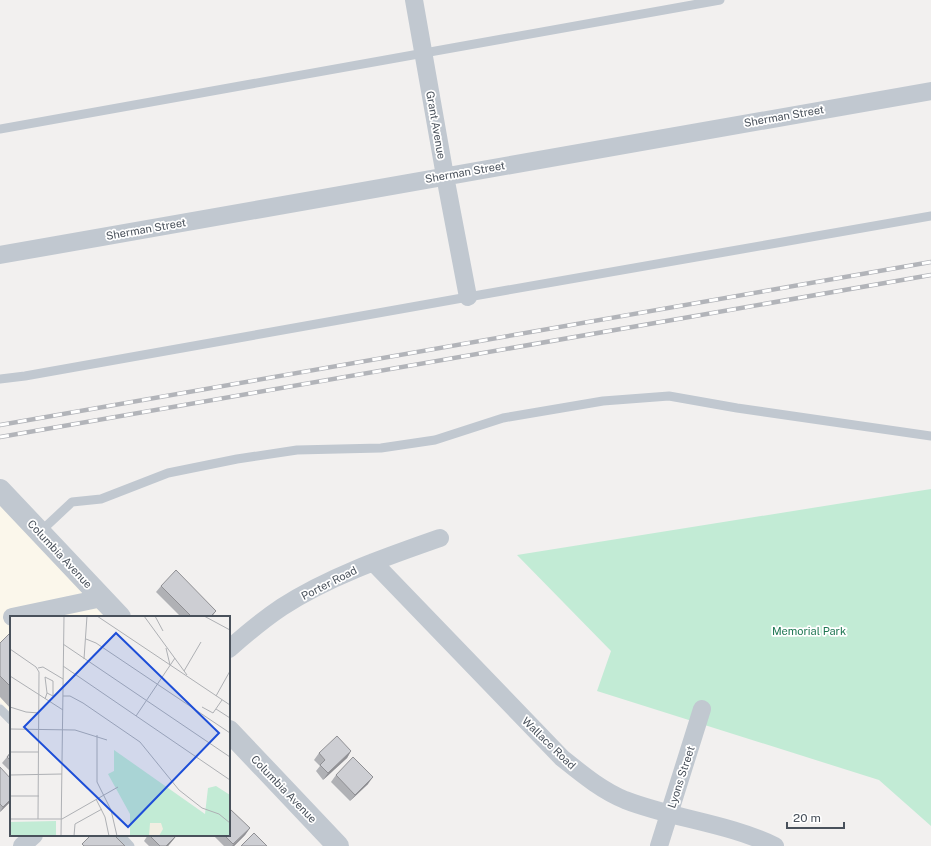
<svg xmlns="http://www.w3.org/2000/svg" width="931" height="846" font-family="'Public Sans',sans-serif">
	<style>
		.commercial { fill: #fbf7eb }
		.green { fill: #c2ebd5 }
		.lines { fill: none; stroke-linecap: round; stroke-linejoin: round }
		.service { stroke: #c1c8d0; stroke-width: 9 }
		.minor { stroke: #c1c8d0; stroke-width: 18 }
		.tertiary { stroke: #c1c8d0; stroke-width: 22 }
		.rail-casing { stroke: #b2b4b9; stroke-width: 4.5 }
		.rail { stroke: #fff; stroke-width: 3; stroke-dasharray: 9; stroke-linecap: butt }
		.wall { fill: #b0b1b5 }
		.shaded-wall { fill: #909094 }
		.building { fill: #cdced3; stroke: #909094 }
		.labels { text-anchor: middle; dominant-baseline: central; stroke-width: 3.5; stroke-linejoin: round; paint-order: stroke }
		.street-label { font-size: 11px; fill: #49515b; stroke: #fff }
		.park-label { font-size: 11px; fill: #1f7753; stroke: #fff }
		.inset-road { fill: none; stroke: #aeb0b4; stroke-width: 1 }
		.view { fill: #1d4ed8; fill-opacity: 0.15; stroke: #1d4ed8; stroke-width: 2 }
		.inset-edge { fill: none; stroke: #49515b; stroke-width: 2 }
	</style>
	<rect width="100%" height="100%" fill="#f2f0ef"/>
	<!-- commercial -->
	<path class="commercial" d="M0,497L113,617H11V713L0,702Z"/>
	<!-- green -->
	<path class="green" d="M931,489V826L879,780L597,691L611,651L517,555Z"/>
	<g class="lines">
		<!-- service -->
		<path class="service" d="M0,129L720,0
			M0,379L25,376L468,297L931,216
			M40,532L72,502L101,499L168,473L237,459L297,450L381,448L435,440L503,418L603,401L669,396L737,408L931,436
			M0,709L11,720
			M120,835L130,846"/>
		<!-- minor -->
		<path class="minor" d="M414,0L445,176L468,297
			M0,255L931,91
			M373,562L562,758C582,774 601,790 625,800C674,819 727,823 775,846
			M12,617L102,598
			M229,649C246,634 264,619 282,607C330,576 386,557 440,538
			M22,846L34,835
			M659,846L702,709"/>
		<!-- tertiary -->
		<path class="tertiary" d="M0,490L120,617
			M229,731L338,846"/>
		<!-- rail casing -->
		<g class="rail-casing">
			<path id="rail" d="M0,425L931,262
				M0,437L931,275"/>
		</g>
		<!-- rail -->
		<use href="#rail" class="rail"/>
	</g>
	<!-- wall -->
	<path class="wall" d="M161,586L216,611L212,617H181L156,592Z
		M11,632V709L0,697V643Z
		M351,751L347,758L323,780L316,771L320,766L314,760L319,753Z
		M11,752V772L2,763L7,757Z
		M0,767L11,801L0,812Z
		M336,775L368,784L350,801L331,782Z
		M250,828L245,835L234,846H224L213,835H229Z
		M148,835H177L173,840L168,846H149L144,841Z"/>
	<!-- shaded-wall -->
	<path class="shaded-wall" d="M351,751L347,758L323,780L328,773Z
		M373,777L368,784L350,801L355,795Z
		M11,799V801L0,812L3,807Z
		M250,828L245,835L234,846H232Z
		M177,835L173,840L168,846H166Z"/>
	<!-- building -->
	<path class="building" d="M176,570L216,611L210,617H192L161,586Z
		M11,632V687L0,676V643Z
		M337,736L351,751L328,773L320,765L325,760L319,753Z
		M11,752V761L7,757Z
		M353,757L373,777L355,795L336,775Z
		M0,767L11,779V799L3,807L0,804Z
		M230,809L250,828L233,844L224,835H229V810Z
		M254,833L267,846H241Z
		M91,835H114L125,846H84L82,844Z
		M149,835H177L166,846H160Z"/>
	<g class="labels">
		<!-- street labels -->
		<g class="street-label">
			<text transform="translate(784 116) rotate(-10)">Sherman Street</text>
			<text transform="translate(436 125) rotate(80)">Grant Avenue</text>
			<text transform="translate(465 172) rotate(-10)">Sherman Street</text>
			<text transform="translate(146 229) rotate(-10)">Sherman Street</text>
			<text transform="translate(60 554) rotate(47)">Columbia Avenue</text>
			<text transform="translate(329 583) rotate(-27)">Porter Road</text>
			<text transform="translate(549 743) rotate(44)">Wallace Road</text>
			<text transform="translate(681 777) rotate(-72)">Lyons Street</text>
			<text transform="translate(284 789) rotate(46)">Columbia Avenue</text>
		</g>
		<!-- park labels -->
		<g class="park-label">
			<text x="809" y="631">Memorial Park</text>
		</g>
	</g>
	<!-- overview -->
	<g transform="translate(10 616)">
		<rect width="220" height="220" fill="#f2f0ef"/>
		<path d="M104,134L195,198L198,172L206,170L220,179V220H120V198L98,158L104,155ZM46,205V220H0V206Z" fill="#c2ebd5"/>
		<path d="M140,207H151L153,213L149,220H139Z" fill="#f1eee2"/>
		<path class="inset-road" d="M87,0L220,89M134,0L177,59M145,0L153,15M194,0L220,14M76,23L86,27L220,117M53,28L220,141M156,32L160,49M0,33L26,51L29,56L28,203M74,43L77,0M53,50L220,164M28,52L33,51L53,63M174,55L191,26M0,60L53,94M53,80H60L73,87L130,126L169,174L192,192L209,198L220,207M206,80L220,55M35,83L37,77L43,80V65L35,61L37,77M0,91L16,96L29,97M192,91L203,97L212,84M206,93L220,102M126,100L165,42M0,113L65,114L97,124M87,119V166L101,194L107,220M0,136H29M0,159L52,158M0,180H29M86,183L95,201L99,220M0,203H52L108,171M51,220L54,0M64,220L65,208L92,193"/>
		<path class="view" d="M106,17L209,117L118,211L14,111Z"/>
		<rect width="220" height="220" class="inset-edge"/>
	</g>
	<!-- scale -->
	<path d="M787 822v6h57v-6" fill="none" stroke="#49515b" stroke-width="2"/>
	<text x="793" y="822" font-size="12" fill="#49515b" stroke="#ffffff" stroke-width="3" paint-order="stroke">20 m</text>
</svg>
